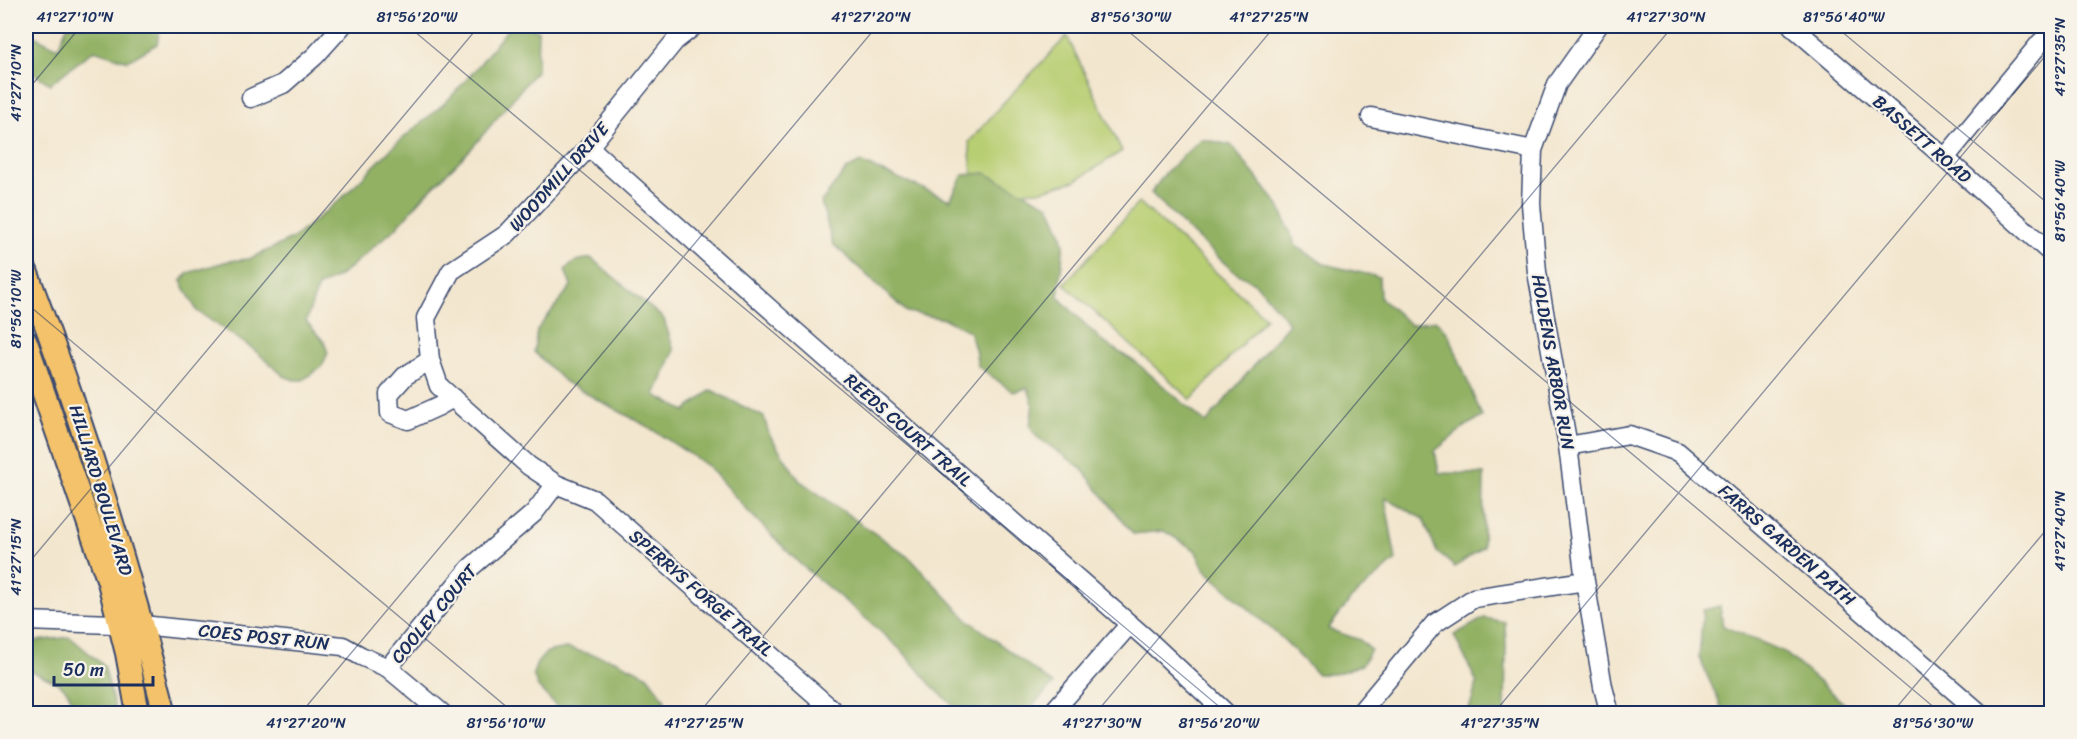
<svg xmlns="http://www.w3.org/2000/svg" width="2077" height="739" font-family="Sriracha,sans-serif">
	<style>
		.green { fill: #b8ce72; stroke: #6a7e68; stroke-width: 1.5 }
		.forest { fill: #92b164; stroke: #567061; stroke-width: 1.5 }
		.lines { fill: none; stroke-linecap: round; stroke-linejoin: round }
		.minor-casing { stroke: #3b4a6f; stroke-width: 21 }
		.major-casing { stroke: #3b4a6f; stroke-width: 26 }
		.minor { stroke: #fff; stroke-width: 18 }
		.major { stroke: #f3c26a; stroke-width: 22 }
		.ticks { fill: none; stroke: #1b2f5e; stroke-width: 1.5; stroke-opacity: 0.45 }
		.labels { text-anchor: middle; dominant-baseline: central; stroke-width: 4.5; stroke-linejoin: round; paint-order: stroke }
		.street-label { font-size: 18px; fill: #1b2f5e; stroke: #f7f3e8 }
		.neatline { fill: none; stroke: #1b2f5e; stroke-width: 2 }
		.ticks-label { font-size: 15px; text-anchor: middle; fill: #1b2f5e }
	</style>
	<rect width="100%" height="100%" fill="#f7f3e8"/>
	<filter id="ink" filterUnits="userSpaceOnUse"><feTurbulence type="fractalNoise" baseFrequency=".0167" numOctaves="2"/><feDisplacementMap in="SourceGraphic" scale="12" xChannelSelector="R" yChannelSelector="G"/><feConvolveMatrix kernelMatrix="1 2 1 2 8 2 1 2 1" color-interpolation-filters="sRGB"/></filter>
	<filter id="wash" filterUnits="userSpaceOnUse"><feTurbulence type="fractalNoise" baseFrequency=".008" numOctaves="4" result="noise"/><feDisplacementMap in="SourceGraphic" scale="24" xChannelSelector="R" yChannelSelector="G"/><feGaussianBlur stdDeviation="1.35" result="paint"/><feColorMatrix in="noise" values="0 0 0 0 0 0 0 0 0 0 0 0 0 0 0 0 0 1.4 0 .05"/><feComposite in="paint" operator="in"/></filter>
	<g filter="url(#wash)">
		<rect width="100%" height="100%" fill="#f3e6ce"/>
		<!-- green -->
		<path class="green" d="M1067,36L1122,151L1075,181L1039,191L974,194L969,142L1004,102Z
			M1139,202L1266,318L1191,400L1064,284Z"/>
		<!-- forest -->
		<path class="forest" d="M67,26H160L157,44L128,61L94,50L50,84L26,68V32L58,48Z
			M510,26H521L538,30L537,70L471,149L424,196L397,227L341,275L318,287L306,321L324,342L328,353L322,366L303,380H294L284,376L253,349L197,311L181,281L188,273L228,261L249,259L292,239L342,198L395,145L447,101L475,70Z
			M1201,139L1231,145L1279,206L1296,246L1324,264L1379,277L1380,298L1411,325L1436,320L1449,335L1482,417L1467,425L1435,451L1439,473L1484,474L1483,547L1455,567L1437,552L1423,519L1385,498L1396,560L1351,599L1328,629L1360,640L1371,650L1362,665L1335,674H1317L1286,642L1204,569L1195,550L1164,531L1133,534L1080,467L1037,437L1030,426L1033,404L1028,388L1013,392L978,366L975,349L969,331L945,319L907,312L833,244L821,202L846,170L860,162L950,200L963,175L985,173L1049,205L1061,232L1064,244L1058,297L1103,342L1137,363L1206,423L1289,323L1256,284L1233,271L1186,228L1151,193L1166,172Z
			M591,258L664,319L674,351L655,395L685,411L711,390L764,417L769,434L799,480L911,559L967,619L1053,684L1026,713H961L931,685L904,653L870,622L800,564L746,509L708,466L650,428L565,382L534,352L537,330L571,286L565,270L576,261Z
			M1720,606L1723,626L1784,652L1855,713H1724L1699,657L1703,610Z
			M1484,618L1505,622L1506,645L1505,713H1468L1477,683L1454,635Z
			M70,637L104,666L116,713H73C74,680 46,681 26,668L27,642Z
			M566,648L615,660L647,675L665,700L663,713H563L538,687L533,674L537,663L547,652Z"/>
	</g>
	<g filter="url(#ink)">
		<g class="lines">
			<!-- minor casing -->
			<g class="minor-casing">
				<path id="minor" d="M694,26L675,41L589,147L507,234L451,271L426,318L430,360L439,386L529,466L556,484L595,500L837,714
					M1598,26L1557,84L1533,150L1531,204L1537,272L1568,446L1585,581L1603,687L1610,714
					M1792,26L1945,158L2052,254
					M251,98L283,84L315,56L342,26
					M1371,117L1533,150
					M589,147L779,317L1149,641L1227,714
					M1945,158L2041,42L2052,34
					M430,360L405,376L389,394L390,413L408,420L439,406L453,398
					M1568,446L1629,435L1678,452L1981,714
					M26,621L142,625L343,646L361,656L388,668L443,714
					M388,668L470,568L534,513L556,484
					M1051,714L1130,624
					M1359,714L1434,624L1474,598L1585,581"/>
			</g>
			<!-- major casing -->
			<g class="major-casing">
				<path id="major" d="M26,271C81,415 127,563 165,714
					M26,342L109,582L127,653L138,714"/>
			</g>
			<!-- minor -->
			<use href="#minor" class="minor"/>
			<!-- major -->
			<use href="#major" class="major"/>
		</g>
	</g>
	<!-- ticks -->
	<path class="ticks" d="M408,26L1228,714M1122,26L1942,714M1835,26L2052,207M26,92L81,26M26,303L515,714M26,566L479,26M300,714L877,26M698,714L1275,26M1095,714L1673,26M1493,714L2052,48M1891,714L2052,523"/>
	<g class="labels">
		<!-- street labels -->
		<g class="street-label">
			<text transform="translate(1922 139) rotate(41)">BASSETT ROAD</text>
			<text transform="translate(559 177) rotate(-48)">WOODMILL DRIVE</text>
			<text transform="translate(1553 362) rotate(80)">HOLDENS ARBOR RUN</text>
			<text transform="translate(908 430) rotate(41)">REEDS COURT TRAIL</text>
			<text transform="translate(101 490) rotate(73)">HILLIARD BOULEVARD</text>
			<text transform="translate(1787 545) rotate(41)">FARRS GARDEN PATH</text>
			<text transform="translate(701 593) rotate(41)">SPERRYS FORGE TRAIL</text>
			<text transform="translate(434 614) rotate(-50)">COOLEY COURT</text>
			<text transform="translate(264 637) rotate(6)">COES POST RUN</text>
		</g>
	</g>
	<!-- margin -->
	<rect width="2077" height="739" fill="none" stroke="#f7f3e8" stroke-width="66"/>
	<!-- scale -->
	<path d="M54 676v9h99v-9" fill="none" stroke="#1b2f5e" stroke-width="3"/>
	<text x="63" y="676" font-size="18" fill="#1b2f5e" stroke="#f7f3e8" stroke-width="4.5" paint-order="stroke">50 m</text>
	<rect x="33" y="33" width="2011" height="673" class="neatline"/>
	<g class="ticks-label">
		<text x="75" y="22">41°27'10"N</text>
		<text x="417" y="22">81°56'20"W</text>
		<text x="871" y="22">41°27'20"N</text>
		<text x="1131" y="22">81°56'30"W</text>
		<text x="1269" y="22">41°27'25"N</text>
		<text x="1666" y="22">41°27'30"N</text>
		<text x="1844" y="22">81°56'40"W</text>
		<text transform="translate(2060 57) rotate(-90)" y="5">41°27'35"N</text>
		<text transform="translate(16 83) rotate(-90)" y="5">41°27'10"N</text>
		<text transform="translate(2060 201) rotate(-90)" y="5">81°56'40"W</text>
		<text transform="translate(16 309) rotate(-90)" y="5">81°56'10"W</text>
		<text transform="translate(2060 531) rotate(-90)" y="5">41°27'40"N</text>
		<text transform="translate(16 557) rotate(-90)" y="5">41°27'15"N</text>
		<text x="306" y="728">41°27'20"N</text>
		<text x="506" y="728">81°56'10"W</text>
		<text x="704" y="728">41°27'25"N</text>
		<text x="1102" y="728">41°27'30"N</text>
		<text x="1219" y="728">81°56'20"W</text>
		<text x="1500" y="728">41°27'35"N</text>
		<text x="1933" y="728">81°56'30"W</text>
	</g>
</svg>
